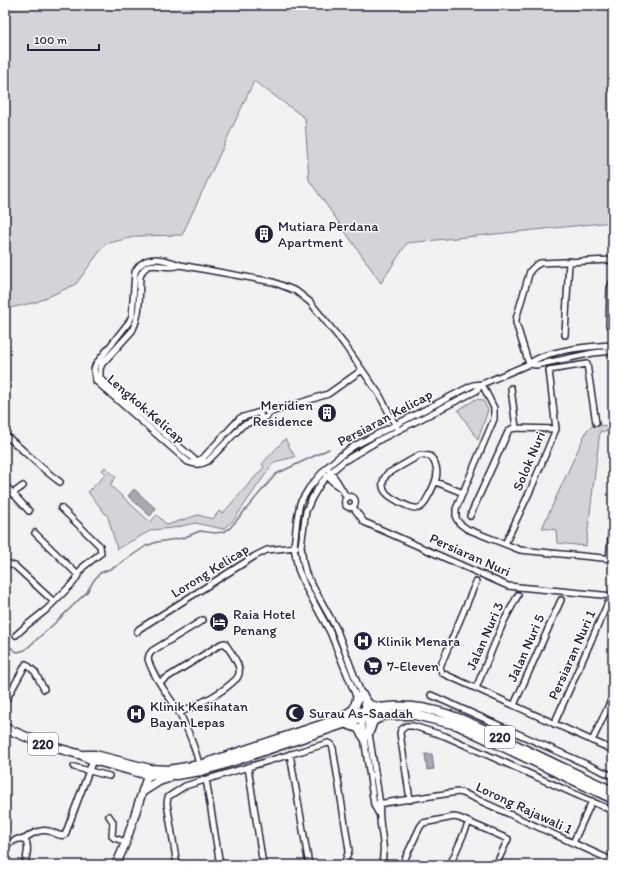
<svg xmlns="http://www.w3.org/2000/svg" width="618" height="870" font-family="Itim,sans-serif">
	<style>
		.green { fill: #d3d3d8; stroke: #7a7a8a }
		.water { fill: #a8a8b2; stroke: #727282 }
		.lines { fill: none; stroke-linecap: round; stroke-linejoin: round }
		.stream { stroke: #727282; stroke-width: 1.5 }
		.street-casing { stroke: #22223b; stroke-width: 8 }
		.secondary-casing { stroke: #22223b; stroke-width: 10 }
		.primary-casing { stroke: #22223b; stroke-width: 11 }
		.street { stroke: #fff; stroke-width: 5 }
		.secondary { stroke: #fff; stroke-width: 7 }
		.primary { stroke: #fff; stroke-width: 8 }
		.labels { text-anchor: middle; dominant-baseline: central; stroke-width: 3; stroke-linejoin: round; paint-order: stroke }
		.shield { fill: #fff; stroke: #646476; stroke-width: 1 }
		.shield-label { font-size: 13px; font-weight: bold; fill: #22223b }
		.poi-label { font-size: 14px; fill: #22223b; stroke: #fff; text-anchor: start }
		.street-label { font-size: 14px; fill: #22223b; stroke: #fff }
	</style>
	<rect width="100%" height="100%" fill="#f2f2f3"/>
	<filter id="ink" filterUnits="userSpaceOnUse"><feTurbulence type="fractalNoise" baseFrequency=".025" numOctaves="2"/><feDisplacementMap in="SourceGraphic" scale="8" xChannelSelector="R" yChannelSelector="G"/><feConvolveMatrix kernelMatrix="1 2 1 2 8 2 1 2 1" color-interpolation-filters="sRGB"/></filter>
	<g filter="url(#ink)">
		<!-- green -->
		<path class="green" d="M5,5H613V222L407,243L381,283L309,180L305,118L254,81L182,235L138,236L105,244L76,284L37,302L5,309Z
			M476,399L483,400L488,410L478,440L458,410Z
			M613,425V432L600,431L586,546L557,543L556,530L542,528L587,430L592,426Z
			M285,439L295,457L274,462L233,521L223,529L195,523L173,528L152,530L117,549L108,517L88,492L106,474L102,470L105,467L116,477L110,485L150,522L157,515L167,525L198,515L213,519L219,511L223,513L264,467L262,464Z"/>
		<!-- water -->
		<path class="water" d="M134,489L156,509L150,516L128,496Z
			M425,754H432L434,769L427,770Z"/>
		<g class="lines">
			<!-- stream -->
			<path class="stream" d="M5,639L8,645L15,651L18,652L25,650L55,623L87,592L94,580L100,573L115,567L146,546L157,542L183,538L200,531L215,533L223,532L230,528L276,474L329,449"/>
			<!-- street casing -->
			<g class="street-casing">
				<path id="street" d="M180,265C165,272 147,255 140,277C139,294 141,315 132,331L102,364L100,369V378L195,460H199L203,458L240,418L260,412
					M609,325L610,288L613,281
					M565,335L569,261
					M529,364L516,323V319L530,271L535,266L540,263L613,260
					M529,364L536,365L593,353L613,351
					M482,384L494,408V419L456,509V518L459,523L467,529L520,550L613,559
					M511,388L516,428
					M260 414a4 4 0 1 1 8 0a4 4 0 1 1-8 0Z
					M268,413L328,394L362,370
					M262,418L243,425L208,461C201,465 196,465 188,462L96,381L94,369L96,364L129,322L132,316L135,272C144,253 164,259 180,265L273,282L296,291L310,302L344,344L379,394L398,430
					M5,435C24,450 40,468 60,482
					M420,455L430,456C445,472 432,489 424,504C422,506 422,507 419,508C413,509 408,506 403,504C391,498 375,490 387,474Z
					M329,470L337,481L347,498
					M326,475L335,484L340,487
					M436,482L463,493
					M5,485L29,511
					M12,494L23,486
					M344.5 502a5.5 5.5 0 1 1 11 0a5.5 5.5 0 1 1-11 0Z
					M353,507L364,522L508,586L613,596
					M470,516L508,432L511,429L516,428L556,429
					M35,533L78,575
					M505,544L531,489L556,429L549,370L587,364L596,423
					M609,559L613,518
					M5,563L15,566L54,602
					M476,582L440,667L442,673L613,750
					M137,632L139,629L255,556L267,550L296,547
					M16,635L27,625L46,610L74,582L83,567L101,553L100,546L61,508
					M160,682L221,644L225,643L226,645C231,652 238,661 239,669C240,673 238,678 235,680C220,695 198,704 179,713
					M476,688L504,621L518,595
					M431,695L613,776
					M358,701L330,632L305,586L298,569L294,547L297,519L300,503L309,488L327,467L340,456L354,446L473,385L482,384L529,364C545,350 592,346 613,345
					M5,702L26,664L35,672L44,689
					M514,705L561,600
					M361,717L374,805L379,814
					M554,724L611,596
					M592,741L613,696
					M290,754L309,865
					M74,767L109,776
					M200,767C195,748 188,729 179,712C169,696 153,677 148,659L149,655L152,651L203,620
					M248,767L263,865
					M206,779L220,865
					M410,800L400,733L401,730L406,726H413L445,736L613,811
					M377,804L458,792L463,793L613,861
					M109,816L113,822L112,836L114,838L126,842
					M573,843L592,801
					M5,845L18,839H25C31,833 41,829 49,831C56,833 59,837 65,835L93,760
					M25,865C26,856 30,848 25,839
					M177,865L167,803L168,797L185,786L328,743L331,744L333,748L349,850L344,865
					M381,865C388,845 377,825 380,804L364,701L336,628L306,574L303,562L301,546L306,511L312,498L321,483L331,472L344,461L381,439L476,391L482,384
					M402,865L420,827L423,823L454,817L459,818L508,839L496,865
					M450,865L469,822"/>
			</g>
			<!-- secondary casing -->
			<g class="secondary-casing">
				<path id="secondary" d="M116,865L126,842L149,771"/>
			</g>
			<!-- primary casing -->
			<g class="primary-casing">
				<path id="primary" d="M362,695L369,705L378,707
					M348,713L354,709L357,699
					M347,724L358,728L364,737
					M5,728L46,745L82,755L93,760L148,775H176L201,771L219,766L361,718L390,715H415L457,725L613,799
					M369,732L373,721L381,717
					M85,755H95L150,769L168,770L200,765L330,722C356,711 384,705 412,707C451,710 486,731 520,747C551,762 582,777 613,791
					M143,791L159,781L168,778"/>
			</g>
			<!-- street -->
			<use href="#street" class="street"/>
			<!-- secondary -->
			<use href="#secondary" class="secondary"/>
			<!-- primary -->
			<use href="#primary" class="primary"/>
		</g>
	</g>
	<!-- icons -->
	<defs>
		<g id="building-disc" transform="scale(1)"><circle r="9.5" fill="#22223b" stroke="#fff"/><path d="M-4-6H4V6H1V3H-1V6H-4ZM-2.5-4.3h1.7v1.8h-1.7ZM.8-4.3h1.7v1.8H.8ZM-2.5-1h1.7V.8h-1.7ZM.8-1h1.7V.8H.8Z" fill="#fff"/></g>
		<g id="hotel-disc" transform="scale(1)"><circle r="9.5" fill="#22223b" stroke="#fff"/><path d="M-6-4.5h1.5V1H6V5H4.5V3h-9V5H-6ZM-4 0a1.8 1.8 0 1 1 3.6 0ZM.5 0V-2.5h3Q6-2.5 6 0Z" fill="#fff"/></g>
		<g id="hospital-disc" transform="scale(1)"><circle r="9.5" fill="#22223b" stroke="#fff"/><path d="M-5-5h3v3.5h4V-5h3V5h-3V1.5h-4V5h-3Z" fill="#fff"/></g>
		<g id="supermarket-disc" transform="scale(1)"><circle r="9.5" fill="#22223b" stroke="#fff"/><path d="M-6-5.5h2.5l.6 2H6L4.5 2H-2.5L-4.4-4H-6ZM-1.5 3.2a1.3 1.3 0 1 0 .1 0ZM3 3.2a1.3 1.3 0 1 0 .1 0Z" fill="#fff"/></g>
		<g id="mosque-disc" transform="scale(1)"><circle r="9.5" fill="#22223b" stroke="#fff"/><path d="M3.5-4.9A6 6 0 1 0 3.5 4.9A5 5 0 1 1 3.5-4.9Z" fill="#fff"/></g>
	</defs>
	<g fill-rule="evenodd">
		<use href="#building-disc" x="264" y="234"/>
		<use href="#building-disc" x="327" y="413"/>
		<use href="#hotel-disc" x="219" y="622"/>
		<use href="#hospital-disc" x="363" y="641"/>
		<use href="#supermarket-disc" x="373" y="666"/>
		<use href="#mosque-disc" x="295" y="713"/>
		<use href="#hospital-disc" x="136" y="714"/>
	</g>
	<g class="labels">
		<!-- shield labels -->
		<g class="shield">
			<rect x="485" y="726" width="30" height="22" rx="3"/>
			<rect x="28" y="733" width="30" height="22" rx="3"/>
		</g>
		<g class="shield-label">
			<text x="500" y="737">220</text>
			<text x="43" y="744">220</text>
		</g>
		<!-- poi labels -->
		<g class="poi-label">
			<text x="278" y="226">Mutiara Perdana<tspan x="278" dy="16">Apartment</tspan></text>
			<text x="313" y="405" text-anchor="end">Meridien<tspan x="313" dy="16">Residence</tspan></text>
			<text x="233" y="614">Raia Hotel<tspan x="233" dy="16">Penang</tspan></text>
			<text x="377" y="641">Klinik Menara</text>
			<text x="387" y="666">7-Eleven</text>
			<text x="150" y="706">Klinik Kesihatan<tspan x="150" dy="16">Bayan Lepas</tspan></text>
			<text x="309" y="713">Surau As-Saadah</text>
		</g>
		<!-- street labels -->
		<g class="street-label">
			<text transform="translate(146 409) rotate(41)">Lengkok Kelicap</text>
			<text transform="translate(385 418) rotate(-28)">Persiaran Kelicap</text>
			<text transform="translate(529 461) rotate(-67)">Solok Nuri</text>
			<text transform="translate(470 555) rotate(24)">Persiaran Nuri</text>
			<text transform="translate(210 571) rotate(-32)">Lorong Kelicap</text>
			<text transform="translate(485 636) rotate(-66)">Jalan Nuri 3</text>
			<text transform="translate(526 648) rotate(-66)">Jalan Nuri 5</text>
			<text transform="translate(572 655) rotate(-66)">Persiaran Nuri 1</text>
			<text transform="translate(524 808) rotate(25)">Lorong Rajawali 1</text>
		</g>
	</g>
	<!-- margin -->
	<rect width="618" height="870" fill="none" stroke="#fff" stroke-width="20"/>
	<rect x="10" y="10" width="598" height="850" fill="none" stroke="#22223b" stroke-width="1.5" filter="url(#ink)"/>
	<!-- scale -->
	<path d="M28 44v6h71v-6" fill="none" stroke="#22223b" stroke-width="2"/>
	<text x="34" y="44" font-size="12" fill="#22223b" stroke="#ffffff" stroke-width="3" paint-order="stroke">100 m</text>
</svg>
